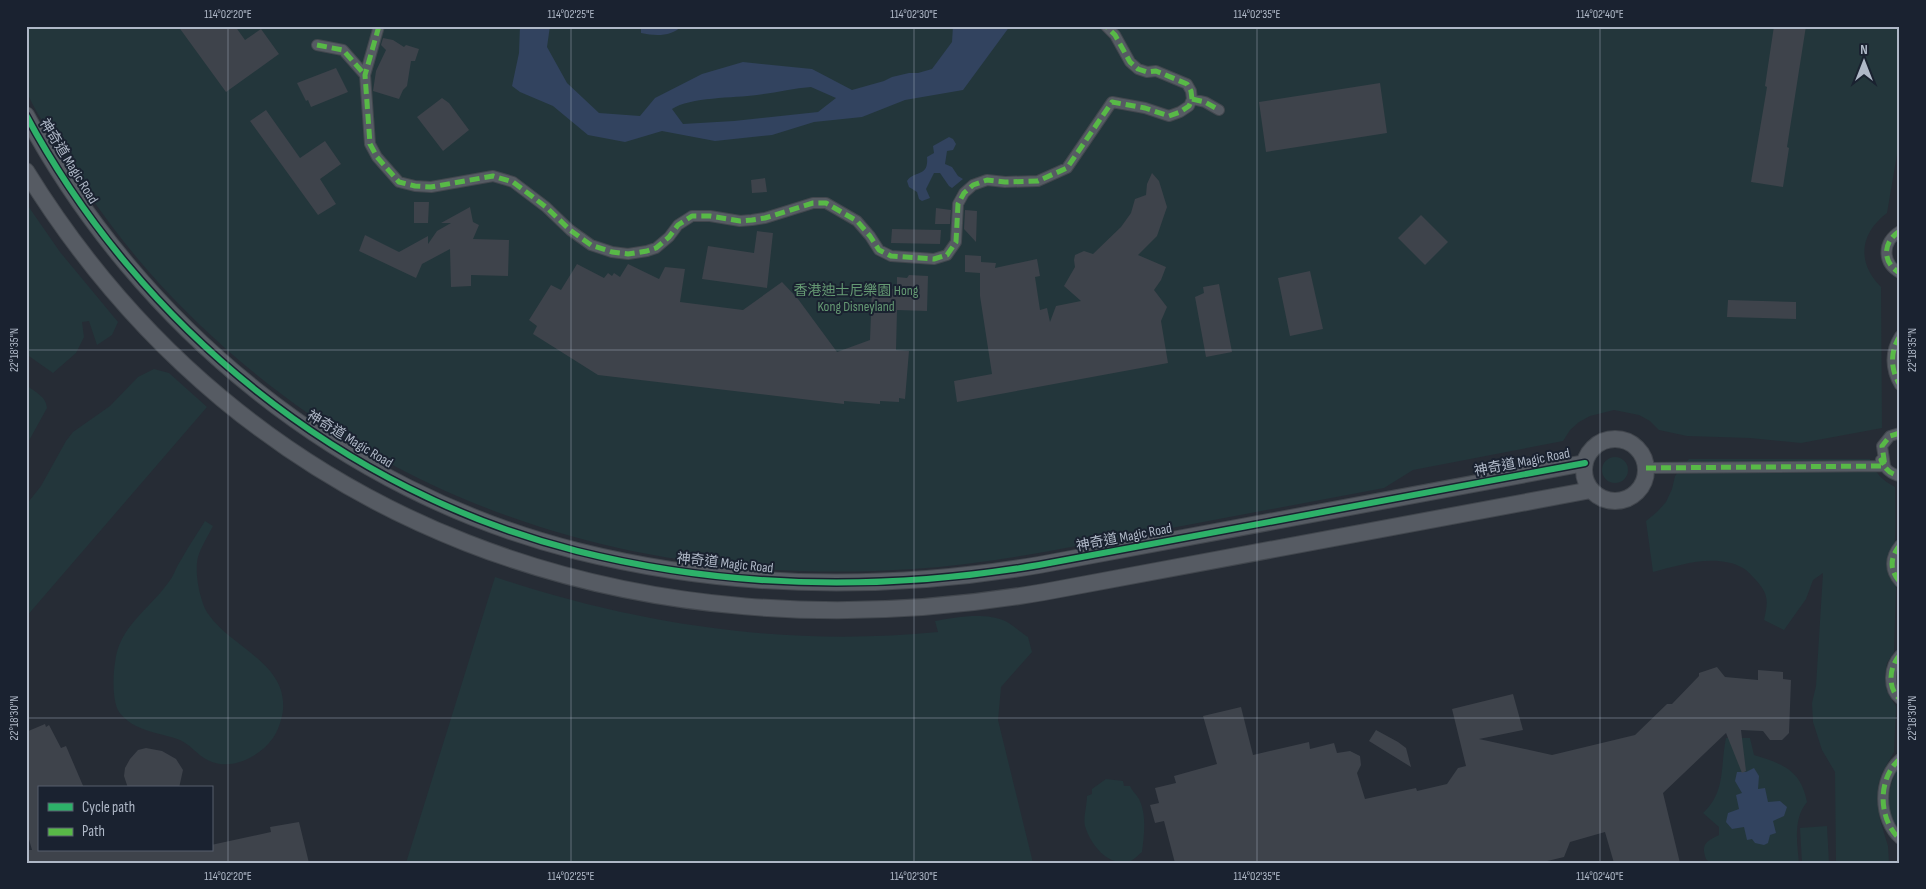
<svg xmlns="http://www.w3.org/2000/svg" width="1926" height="889" font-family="'Sofia Sans Condensed','Noto Sans TC',sans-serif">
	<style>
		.green { fill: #23363b }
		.water { fill: #32435f; fill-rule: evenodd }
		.building { fill: #3e434b }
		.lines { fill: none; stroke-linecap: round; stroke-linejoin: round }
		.pedestrian-casing { stroke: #42474e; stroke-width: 12 }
		.tertiary-casing { stroke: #42474e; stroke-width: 18 }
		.pedestrian { stroke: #565b63; stroke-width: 10 }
		.tertiary { stroke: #565b63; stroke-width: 16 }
		.quiet { stroke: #58b947; stroke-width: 5; stroke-dasharray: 10 5; stroke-linecap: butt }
		.cycleway-casing { stroke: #1a2230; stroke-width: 9 }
		.cycleway { stroke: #2db169; stroke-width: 6 }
		.ticks { fill: none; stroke: #afb8c7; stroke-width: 1; stroke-opacity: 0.45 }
		.labels { text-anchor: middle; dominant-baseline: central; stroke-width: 4; stroke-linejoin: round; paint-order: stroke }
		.street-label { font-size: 14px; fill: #afb8c7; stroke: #1a2230 }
		.park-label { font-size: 14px; fill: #659973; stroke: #1a2230 }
		.neatline { fill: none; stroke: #afb8c7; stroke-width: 2 }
		.ticks-label { font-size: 12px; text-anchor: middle; fill: #afb8c7 }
	</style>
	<rect width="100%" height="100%" fill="#262c35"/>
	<!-- green -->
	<path class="green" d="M26,26H1900V137L1887,213C1859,234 1857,263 1881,287L1882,428L1801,443L1750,438L1687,436L1659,430L1650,421L1639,415L1614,410L1590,416L1579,422L1570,430L1563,441L1413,470L1384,488C1299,504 1214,520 1129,536C1057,550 986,564 913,569C631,588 368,502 171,296C124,247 85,192 50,134C43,121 31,105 27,91C23,79 26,41 26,26Z
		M26,203L60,252L118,322L112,335L97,345L89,321L82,322L84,337L76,353L53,373L26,354Z
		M154,369L169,373L207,407L26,617V505L41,486L66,441L73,432L110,406L138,377Z
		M26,385C35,392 46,396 47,408L26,446Z
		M1602 470a13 13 0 1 1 26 0a13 13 0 1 1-26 0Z
		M1689,459H1870C1875,473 1882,480 1895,487C1895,504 1896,521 1895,538C1895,556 1878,566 1896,585L1894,652L1887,663L1885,677L1887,691L1896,707L1894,752L1881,775L1878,786V805L1880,820L1888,846L1889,863H1836L1835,772L1822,750L1813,722L1812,703L1816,686L1823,573L1813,580L1806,599L1784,630L1764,620C1769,599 1768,593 1754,578C1751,575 1747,570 1743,568C1716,553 1680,565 1653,572L1646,521L1657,512L1666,502L1672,489L1675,476Z
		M205,521L213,526C208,536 201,547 198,557C194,572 200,603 209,615C232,648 287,663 283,710C282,719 278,731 273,738C258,759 227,773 204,758C195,752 189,744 180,740C159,732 134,732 119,712C112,701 113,675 115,663C119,626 148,611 168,583C174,576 176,567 181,560C188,547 197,534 205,521Z
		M495,577C638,625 787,647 938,632L935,621C955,617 986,612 1005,621C1013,625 1020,632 1028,637L1032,652L1001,687L998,720L1033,863H406Z
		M1726,738H1750L1754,755C1783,764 1801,770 1807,802C1793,819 1797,842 1799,863H1710L1706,859C1700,843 1708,841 1719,835V827L1703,813C1726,792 1720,767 1726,738Z
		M1900,767V831C1883,822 1887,779 1900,767Z
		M1106,779L1123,781L1124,786H1130C1132,791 1136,794 1139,799C1147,815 1144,835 1142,852C1137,856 1132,862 1126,862C1106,865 1090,843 1085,826C1083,819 1087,805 1087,796L1092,794V789Z
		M1827,826L1829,863H1802L1800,828Z"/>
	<!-- water -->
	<path class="water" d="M520,26H550L547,47L567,83L599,113L640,116L655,98L702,74L743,62L812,69L852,90L884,81L892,77L909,73H918L932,69L952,42L953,26H1010L963,90L905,100L862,117L814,122L772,135L715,141L662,131L625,142L588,135L553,106L520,92L512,86L519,53ZM811,87L836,98L818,112L734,121L683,124L672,109C690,97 734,98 757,95C775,93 793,88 811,87Z
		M641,26H682C671,37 655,36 641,33Z
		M949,137L953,139L956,144L953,150L947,151L945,164L952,167L958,176L963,179L952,188L949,186L940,173H934L926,189L930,198L922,201L919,199L917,192L909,187L907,181C914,170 929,178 927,157L934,153L933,146Z
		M1754,768L1759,776L1758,789L1765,788L1768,802L1780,801L1787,807L1784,816L1773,821L1776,833L1770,835L1768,843L1764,845L1755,843L1752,839L1747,840L1744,827L1732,829L1726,822L1728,813L1739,809L1736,795L1742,793L1735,781L1737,772H1746Z"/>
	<!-- building -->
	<path class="building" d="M178,26H235L245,40L261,29L279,54L226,92Z
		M1774,26H1806L1787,147L1789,148L1783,187L1751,182L1767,87L1765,86Z
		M383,38L393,40L404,47L406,45L419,49L415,61H411L407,86L403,90L399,99L373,91L376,71L386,50L381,45Z
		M336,68L348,92L311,107L308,100L306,101L297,83Z
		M1380,83L1387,133L1266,152L1259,102Z
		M442,98L449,103L469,130L443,151L417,117Z
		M266,110L300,158L325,141L341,164L320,179L336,204L318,215L250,121Z
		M1152,173L1159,181L1167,207L1157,236L1138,255L1166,267L1161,280L1154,290L1167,307L1161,321L1168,363L957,402L954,381L992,374L980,296V273L965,272V255L981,256V262L996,263L995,268L1037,259L1040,276L1035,277L1040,310L1047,308L1050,322L1056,306L1081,301L1064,286L1075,267L1074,260L1075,255L1084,251L1093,254L1121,227L1131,213L1135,199L1146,195L1147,184Z
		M765,178L767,192L752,193L751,180Z
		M414,202H429L428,223H414Z
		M470,207L473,222L479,225L473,239L509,240L508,276L471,275V286L451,287L450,249L422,264L416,278L359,251L365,235L399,252L428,236V244L437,231L451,223H441Z
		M936,208L951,210L950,224H935Z
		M965,210L977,211L976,242L964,229Z
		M1421,215L1448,242L1425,265L1398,238Z
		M892,229L941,230L940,244L891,243Z
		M757,231L773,233L767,288L702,279L708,246L754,253Z
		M577,264L604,278L608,273L612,276L614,273L620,277L628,264L659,279L665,267L685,269L680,302L743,310L782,282L798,299L837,352L870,340L872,288L897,289V277L907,278L909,275L928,276L927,311L897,310L896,350L909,351L905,399L899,398V402L880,401V404L844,401V404L598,375L533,334L537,326L529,320L551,285L561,290Z
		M1310,271L1323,329L1290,336L1278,278Z
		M1219,284L1232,352L1206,357L1195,297L1204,293L1203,287Z
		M1728,300L1796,302V319L1727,317Z
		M1717,667L1725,677L1758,680V670L1783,672V679L1791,680L1789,733L1782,740H1770L1763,731L1741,730L1746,771L1742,773L1726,733L1663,793L1680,863H1614L1605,832L1570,842L1564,857L1539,863H1175L1164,821L1155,823L1150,805L1159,803L1155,788L1176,783L1174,776L1217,764L1203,716L1241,707L1253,755L1309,742L1310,749L1334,743L1337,753L1350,751L1360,756L1361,765L1357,773L1365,799L1416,788L1417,791L1447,784L1458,768L1466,766L1452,709L1513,694L1523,730L1479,739L1552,755L1635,735L1667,704H1672L1699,676V673Z
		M45,724L46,727L49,725L61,748L66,746L84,788H39V850H211V845L271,832L270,827L299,822L309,863H27L29,850H32L26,829V732Z
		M1376,730L1398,742L1406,748L1411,767L1369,741Z
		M146,748L162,751L176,759L183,770L179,788H128L124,776L125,768L130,759L138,750Z"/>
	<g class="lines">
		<!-- pedestrian casing -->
		<g class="pedestrian-casing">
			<path id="pedestrian" d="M379,26L365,75L370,144L377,157L399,182L415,186L431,187L493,176L513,182L546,207L570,230L591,245L612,252L628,254L647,251L656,248L669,237L678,225L692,216H710L740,221L752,220L765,218L813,203H826L857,221L870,236L879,250L891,256L934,259L947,255L956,242L958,204L964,193L973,185L987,180L1005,182L1038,181L1067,168L1112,102L1145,108L1169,116L1180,112L1189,106L1192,99L1191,91L1187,84L1156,71L1147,72L1138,69L1130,62L1115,35L1106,26
				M317,45L343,50L365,75
				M1192,99L1205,102L1219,110
				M1900,231C1882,242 1882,263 1900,273
				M1900,336C1890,351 1890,369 1900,385
				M1900,433L1890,436L1882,446L1885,466L1881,460C1885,469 1890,474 1900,476
				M1646,468L1885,466
				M1900,545C1890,557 1889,570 1900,582
				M1900,655C1889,666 1887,689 1900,699
				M1900,759C1877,778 1878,820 1900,839"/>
		</g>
		<!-- tertiary casing -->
		<g class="tertiary-casing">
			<path id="tertiary" d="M26,115C140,328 343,492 577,551C729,589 886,591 1039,565L1585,463
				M26,171C248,531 639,662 1044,592L1591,490
				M1584 470a31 31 0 1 1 62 0a31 31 0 1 1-62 0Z"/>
		</g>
		<!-- pedestrian -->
		<use href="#pedestrian" class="pedestrian"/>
		<!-- tertiary -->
		<use href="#tertiary" class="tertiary"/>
		<!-- quiet -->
		<path class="quiet" d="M379,26L365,75L370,144L377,157L399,182L415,186L431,187L493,176L513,182L546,207L570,230L591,245L612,252L628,254L647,251L656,248L669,237L678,225L692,216H710L740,221L752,220L765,218L813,203H826L857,221L870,236L879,250L891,256L934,259L947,255L956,242L958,204L964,193L973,185L987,180L1005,182L1038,181L1067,168L1112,102L1145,108L1169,116L1180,112L1189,106L1192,99L1191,91L1187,84L1156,71L1147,72L1138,69L1130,62L1115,35L1106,26
			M317,45L343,50L365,75
			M1192,99L1205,102L1219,110
			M1900,231C1882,242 1882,263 1900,273
			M1900,336C1890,351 1890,369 1900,385
			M1900,433L1890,436L1882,446L1885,466L1881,460C1885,469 1890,474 1900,476
			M1646,468L1885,466
			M1900,545C1890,557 1889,570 1900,582
			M1900,655C1889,666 1887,689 1900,699
			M1900,759C1877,778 1878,820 1900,839"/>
		<!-- cycleway casing -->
		<g class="cycleway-casing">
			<path id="cycleway" d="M26,115C140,328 343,492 577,551C729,589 886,591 1039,565L1585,463"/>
		</g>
		<!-- cycleway -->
		<use href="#cycleway" class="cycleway"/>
	</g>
	<!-- ticks -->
	<path class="ticks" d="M228,26V863M571,26V863M914,26V863M1257,26V863M1600,26V863M26,350H1900M26,718H1900"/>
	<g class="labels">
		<!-- street labels -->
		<g class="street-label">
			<text transform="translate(69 161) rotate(58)">神奇道 Magic Road</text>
			<text transform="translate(350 439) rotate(31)">神奇道 Magic Road</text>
			<text transform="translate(1522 462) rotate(-11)">神奇道 Magic Road</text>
			<text transform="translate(1124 537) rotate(-11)">神奇道 Magic Road</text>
			<text transform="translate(725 563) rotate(6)">神奇道 Magic Road</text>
		</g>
		<!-- park labels -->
		<g class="park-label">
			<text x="856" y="290">香港迪士尼樂園 Hong<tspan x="856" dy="16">Kong Disneyland</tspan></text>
		</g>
	</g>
	<!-- border -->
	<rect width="1926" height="889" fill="none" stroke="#1a2230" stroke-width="55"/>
	<!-- legend -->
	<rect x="38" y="786" width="175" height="65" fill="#1a2230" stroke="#565e6c"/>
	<rect x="48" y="803" width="25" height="8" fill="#2db169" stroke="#565e6c"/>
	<text x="82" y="812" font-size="15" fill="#afb8c7">Cycle path</text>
	<rect x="48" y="828" width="25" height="8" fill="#58b947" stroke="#565e6c"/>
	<text x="82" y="836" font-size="15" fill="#afb8c7">Path</text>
	<!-- north arrow -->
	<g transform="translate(1864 62)" stroke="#1a2230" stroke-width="4" paint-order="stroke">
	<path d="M0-4L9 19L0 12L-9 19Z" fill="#afb8c7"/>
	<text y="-8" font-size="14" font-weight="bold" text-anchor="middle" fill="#afb8c7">N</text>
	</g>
	<rect x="28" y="28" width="1870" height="834" class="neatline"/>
	<g class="ticks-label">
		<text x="228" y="18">114°02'20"E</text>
		<text x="571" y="18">114°02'25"E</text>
		<text x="914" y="18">114°02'30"E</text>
		<text x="1257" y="18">114°02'35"E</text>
		<text x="1600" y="18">114°02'40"E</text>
		<text transform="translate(14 350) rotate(-90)" y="4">22°18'35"N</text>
		<text transform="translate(1912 350) rotate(-90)" y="4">22°18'35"N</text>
		<text transform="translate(14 718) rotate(-90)" y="4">22°18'30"N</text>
		<text transform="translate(1912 718) rotate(-90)" y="4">22°18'30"N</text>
		<text x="228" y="880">114°02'20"E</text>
		<text x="571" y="880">114°02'25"E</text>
		<text x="914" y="880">114°02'30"E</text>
		<text x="1257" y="880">114°02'35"E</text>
		<text x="1600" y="880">114°02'40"E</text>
	</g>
</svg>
